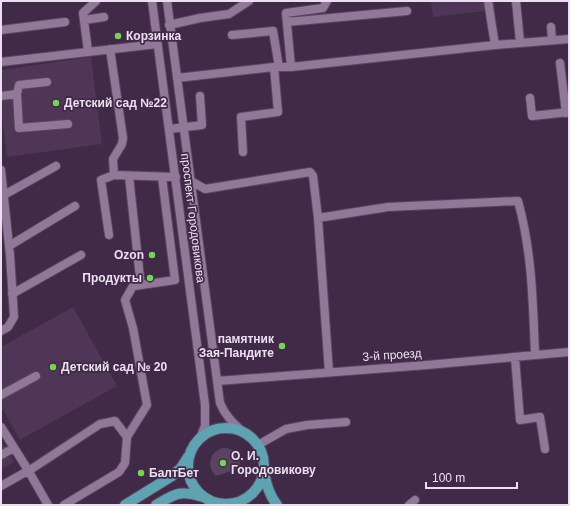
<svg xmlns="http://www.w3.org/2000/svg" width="570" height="506" font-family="Arial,sans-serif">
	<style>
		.built { fill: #4f3556 }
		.green { fill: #5a4261 }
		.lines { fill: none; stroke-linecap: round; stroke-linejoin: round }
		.minor-casing { stroke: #59475f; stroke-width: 10 }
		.major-casing { stroke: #59475f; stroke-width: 12 }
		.minor { stroke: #917898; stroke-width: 8 }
		.major { stroke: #5fa2b1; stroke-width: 10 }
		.poi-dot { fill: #78d158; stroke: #402a47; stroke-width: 1.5 }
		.labels { text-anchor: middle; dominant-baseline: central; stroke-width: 3.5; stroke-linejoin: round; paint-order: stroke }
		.poi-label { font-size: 12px; font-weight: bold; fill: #ecdff1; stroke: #402a47; text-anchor: start }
		.street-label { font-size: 12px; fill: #ecdff1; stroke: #402a47 }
	</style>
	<rect width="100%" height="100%" fill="#402a47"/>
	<!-- built -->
	<path class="built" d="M431,1H494L495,10L433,17Z
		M91,57L102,144L7,157L1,110V70Z
		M73,307L117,386L20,440L1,406V347Z
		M1,440L14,462L1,470Z"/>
	<!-- green -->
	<path class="green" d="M222,448C235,447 241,456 240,468L216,476C206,466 209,453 222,448Z"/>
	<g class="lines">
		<!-- minor casing -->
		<g class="minor-casing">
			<path id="minor" d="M152,1L205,405V426L200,438
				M167,1L220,403C225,415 232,422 241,430
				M488,1L495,45
				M516,1L520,42
				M84,20L104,17
				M287,22L407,11
				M169,25L200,18L229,14L249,1
				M551,27L552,40
				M1,30L65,22
				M232,35L273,31L279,67
				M110,49L123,138L122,144L113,159L114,175
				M88,51L83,13L96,1
				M1,62L157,44
				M560,63L566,113
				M291,67L286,13L323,8L327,1
				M177,78L274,67H291L495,45L569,39
				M17,94L19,128L68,124
				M1,96L17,94L19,85L47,82
				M530,98L532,116L569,112
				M170,129L202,125L200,96
				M243,152L241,117L278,112L274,67
				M1,170L10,255L14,317L8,327L1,331
				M191,181L205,189L310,172L313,176L318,218L329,372
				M4,195L56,166
				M318,218L388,207L518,201C532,251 533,303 535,355
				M109,235L101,180L114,175L176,177
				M9,246L75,206
				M134,286L175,280L162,177
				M12,294L81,255
				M515,357L520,420L540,417L545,449
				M217,381L427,365L569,352
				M1,395L36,376
				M1,427L28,470L48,505
				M258,445L286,429L307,425L346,422
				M1,455L14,448
				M1,486L33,468L100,424L115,421L127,437
				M64,505L119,472L125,463L127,437L147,405L133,328L125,300L133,286L137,284L140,278L129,176
				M409,505L415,500"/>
		</g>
		<!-- major casing -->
		<g class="major-casing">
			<path id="major" d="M188 466a38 38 0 1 1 76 0a38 38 0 1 1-76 0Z
				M264,472C266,484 269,495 277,505
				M125,505L172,476L181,468L188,457
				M156,505C176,493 180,490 203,497"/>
		</g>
		<!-- minor -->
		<use href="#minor" class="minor"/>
		<!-- major -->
		<use href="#major" class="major"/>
	</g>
	<!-- markers -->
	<g class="poi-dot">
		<circle cx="118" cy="36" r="4"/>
		<circle cx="56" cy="103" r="4"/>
		<circle cx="152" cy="255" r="4"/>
		<circle cx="150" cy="278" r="4"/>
		<circle cx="282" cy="346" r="4"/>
		<circle cx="53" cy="367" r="4"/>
		<circle cx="223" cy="463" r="4"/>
		<circle cx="141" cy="473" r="4"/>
	</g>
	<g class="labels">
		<!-- poi labels -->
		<g class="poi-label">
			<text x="126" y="36">Корзинка</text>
			<text x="64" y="103">Детский сад №22</text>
			<text x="144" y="255" text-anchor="end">Ozon</text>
			<text x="142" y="278" text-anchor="end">Продукты</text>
			<text x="274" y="339" text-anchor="end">памятник<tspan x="274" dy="14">Зая-Пандите</tspan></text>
			<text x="61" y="367">Детский сад № 20</text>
			<text x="231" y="456">О. И.<tspan x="231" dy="14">Городовикову</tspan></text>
			<text x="149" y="473">БалтБет</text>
		</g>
		<!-- street labels -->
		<g class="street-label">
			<text transform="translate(193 218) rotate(83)">проспект Городовикова</text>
			<text transform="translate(392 355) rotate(-4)">3-й проезд</text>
		</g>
	</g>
	<!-- border -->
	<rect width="570" height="506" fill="none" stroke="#ecdff1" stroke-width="4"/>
	<!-- scale -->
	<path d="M426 482v6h91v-6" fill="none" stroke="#ecdff1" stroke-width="2"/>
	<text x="432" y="482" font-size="12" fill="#ecdff1" stroke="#402a47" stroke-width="3" paint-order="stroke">100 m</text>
</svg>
